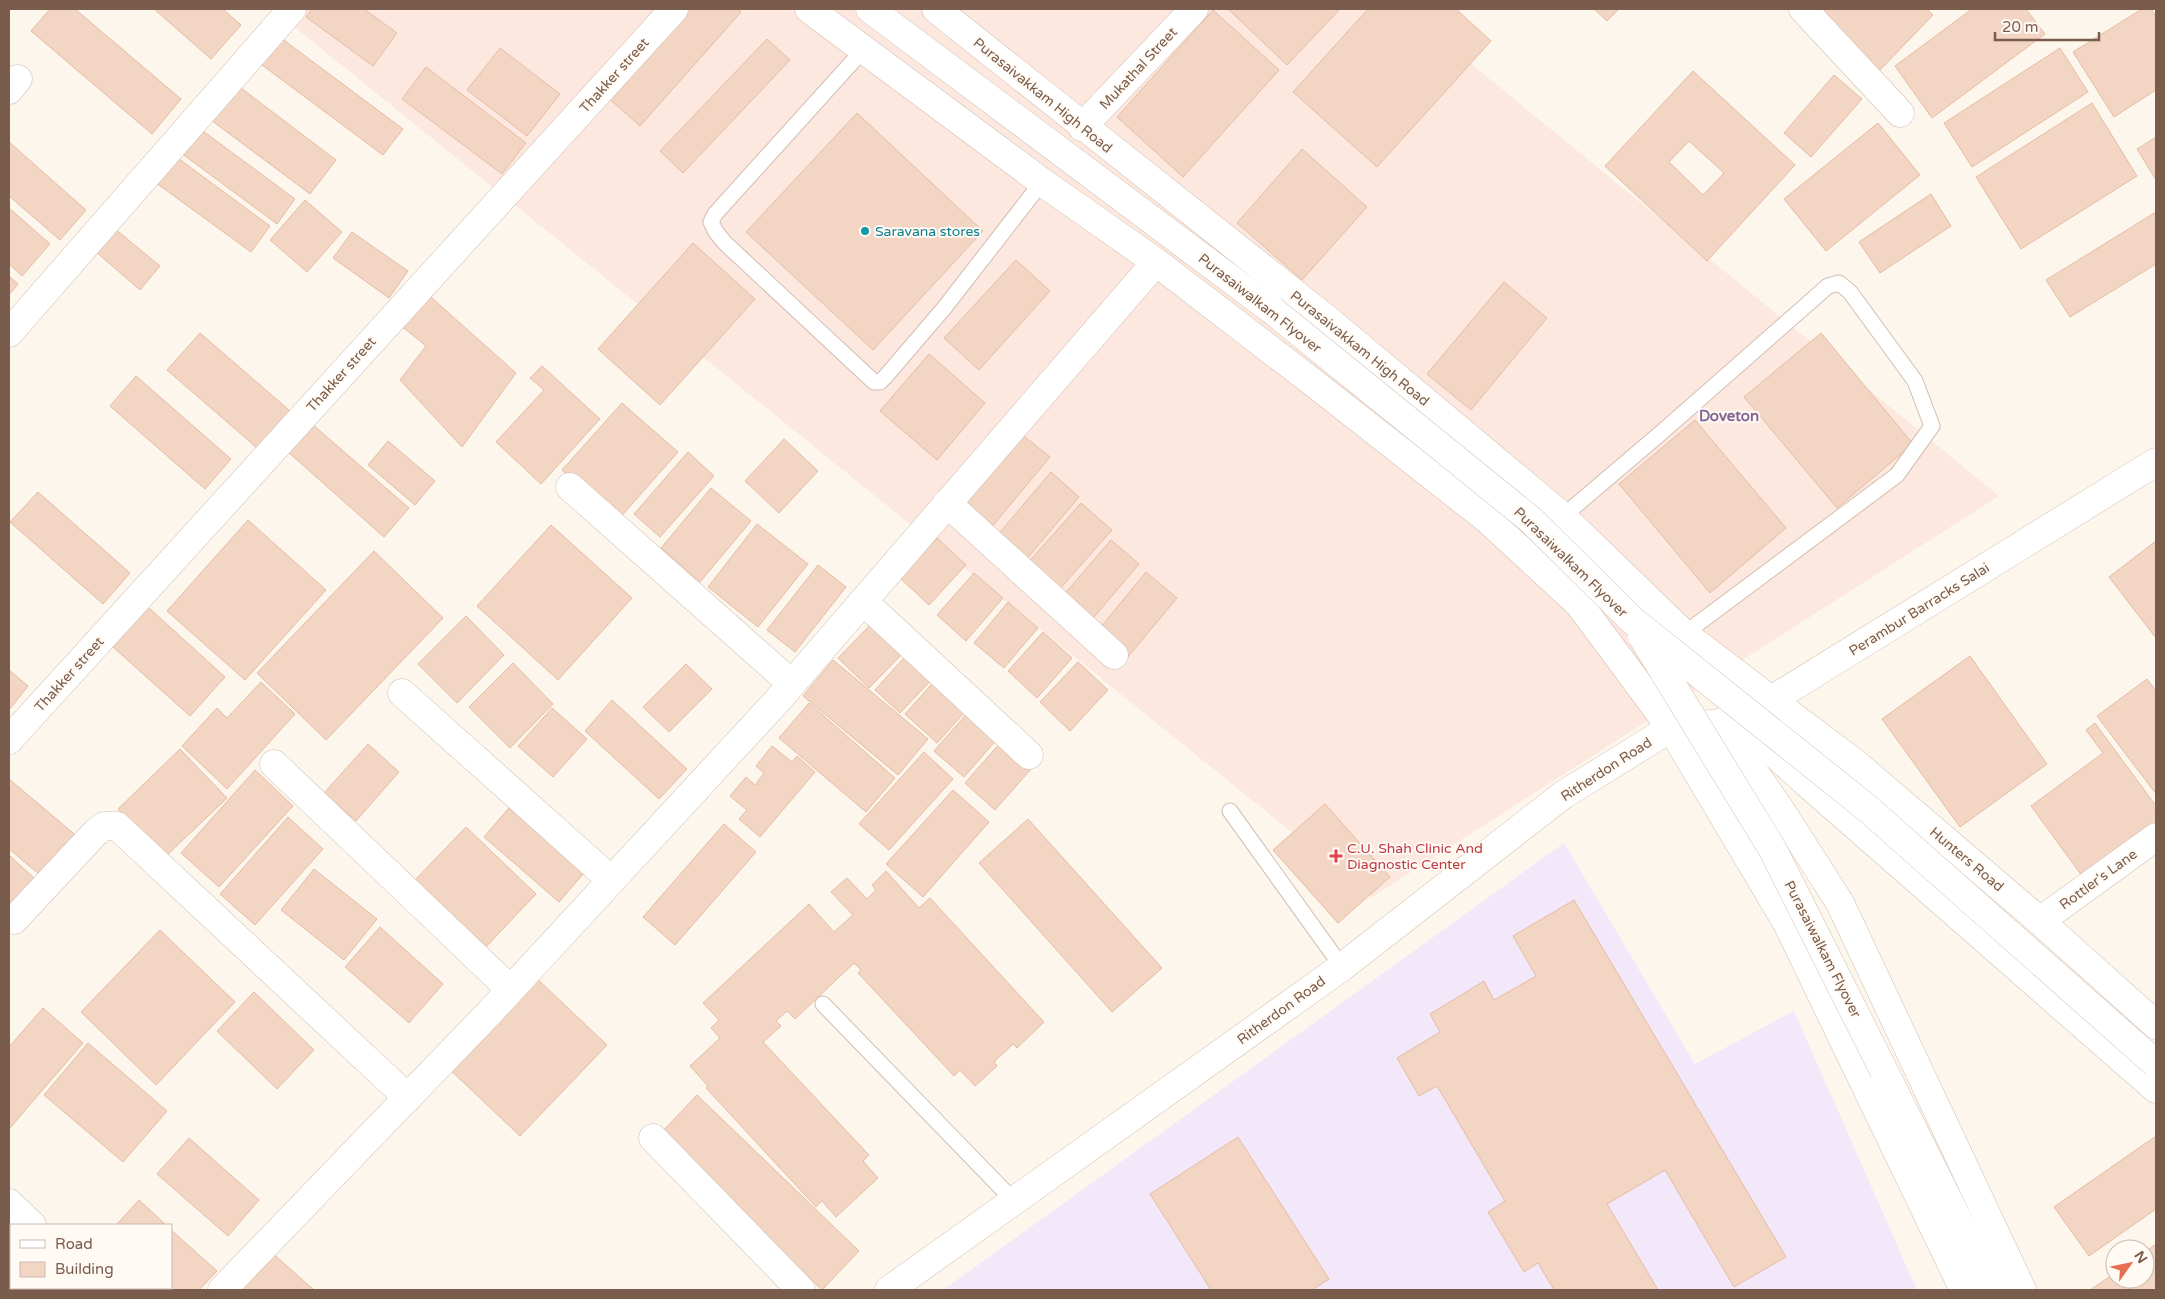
<svg xmlns="http://www.w3.org/2000/svg" width="2165" height="1299" viewBox="0 0 2165 1299" font-family="'Varela Round',sans-serif">
  <style>
    .commercial { fill: #fde8e0 }
    .education { fill: #f3e8fa }
    .building { fill: #f3d5c3; stroke: #e6bba3; fill-rule: evenodd }
    .lines { fill: none; stroke-linecap: round; stroke-linejoin: round }
    .service-casing { stroke: #d1beb0; stroke-width: 17 }
    .minor-casing { stroke: #d1beb0; stroke-width: 29 }
    .tertiary-casing { stroke: #d1beb0; stroke-width: 29 }
    .secondary-casing { stroke: #d6c0b0; stroke-width: 29 }
    .service { stroke: #fff; stroke-width: 15 }
    .minor { stroke: #fff; stroke-width: 28 }
    .tertiary { stroke: #fff; stroke-width: 28 }
    .secondary { stroke: #fff; stroke-width: 28 }
    .secondary-bridge-casing { stroke: #d6c0b0; stroke-width: 29; stroke-linecap: butt }
    .secondary-bridge { stroke: #fff; stroke-width: 28 }
    .culture-dot { fill: #0f9aa8; stroke: #fffaf3; stroke-width: 2 }
    .health-dot { fill: #e0444e; stroke: #fffaf3; stroke-width: 2 }
    .labels { text-anchor: middle; stroke-width: 4; stroke-linejoin: round; paint-order: stroke }
    .street-label { font-size: 14px; fill: #7a5c4d; stroke: #fffaf3 }
    .culture-label { font-size: 14px; fill: #0d838f; stroke: #fffaf3; text-anchor: start }
    .health-label { font-size: 14px; fill: #be3a42; stroke: #fffaf3; text-anchor: start }
    .neighbourhood-label { font-size: 15px; font-weight: bold; fill: #846695; stroke: #fffaf3 }
  </style>
  <rect width="100%" height="100%" fill="#fdf6ec"/>
  <!-- commercial -->
  <path class="commercial" d="M272,9H1404L1999,496L1372,897Z"/>
  <!-- education -->
  <path class="education" d="M1564,843L1695,1064L1794,1011L1917,1290H943Z"/>
  <!-- building -->
  <g class="building">
    <path d="M50,9H75L181,99L152,134L31,31Z"/>
    <path d="M154,9H223L241,25L211,59Z"/>
    <path d="M312,9H364L397,33L373,66L306,17Z"/>
    <path d="M683,9H737L741,12L640,126L605,95Z"/>
    <path d="M1228,9H1340L1287,65Z"/>
    <path d="M1368,9H1456L1491,41L1377,167L1293,92Z"/>
    <path d="M1594,9H1619L1607,21Z"/>
    <path d="M1823,9H1927L1933,15L1878,72L1818,14Z"/>
    <path d="M1972,9H2026L2045,34L1932,118L1895,66Z"/>
    <path d="M2142,9H2151L2156,17V90L2114,117L2073,52Z"/>
    <path d="M1213,10L1279,70L1183,177L1117,117Z"/>
    <path d="M277,35L403,129L383,155L258,62Z"/>
    <path d="M767,39L790,60L683,173L660,151Z"/>
    <path d="M500,48L560,94L527,136L467,90Z"/>
    <path d="M2060,48L2088,92L1972,167L1944,123Z"/>
    <path d="M426,67L526,143L502,174L402,99Z"/>
    <path d="M1693,71L1795,165L1707,261L1605,166ZM1689,141L1724,173L1703,195L1669,162Z"/>
    <path d="M1834,75L1862,99L1811,157L1784,133Z"/>
    <path d="M237,85L336,160L310,194L211,120Z"/>
    <path d="M2092,103L2137,176L2021,249L1976,177Z"/>
    <path d="M857,113L983,231L873,350L746,232Z"/>
    <path d="M1878,123L1920,175L1826,251L1784,199Z"/>
    <path d="M199,128L295,199L277,224L181,153Z"/>
    <path d="M2156,137V180L2137,149Z"/>
    <path d="M9,142L86,210L60,240L9,196Z"/>
    <path d="M1302,149L1367,207L1302,280L1237,223Z"/>
    <path d="M171,153L270,226L251,252L152,180Z"/>
    <path d="M1931,194L1951,226L1880,273L1859,242Z"/>
    <path d="M305,200L342,232L307,272L270,240Z"/>
    <path d="M9,208L50,244L22,276L9,264Z"/>
    <path d="M2156,212V264L2070,317L2046,280Z"/>
    <path d="M114,228L160,266L140,290L95,251Z"/>
    <path d="M352,232L408,271L389,298L333,258Z"/>
    <path d="M693,243L755,299L660,405L598,349Z"/>
    <path d="M1016,260L1050,291L979,370L944,338Z"/>
    <path d="M9,276L18,284L9,295Z"/>
    <path d="M1504,282L1547,318L1471,410L1427,374Z"/>
    <path d="M423,290L516,373L462,447L400,380L426,346L395,321Z"/>
    <path d="M200,333L297,417L264,454L167,370Z"/>
    <path d="M1821,333L1913,444L1837,508L1744,397Z"/>
    <path d="M929,354L985,403L937,460L880,411Z"/>
    <path d="M542,366L600,419L541,484L496,442L544,390L530,378Z"/>
    <path d="M136,376L231,459L205,489L110,406Z"/>
    <path d="M622,403L678,452L618,520L562,470Z"/>
    <path d="M1695,420L1786,528L1710,593L1619,484Z"/>
    <path d="M312,424L409,508L384,537L288,452Z"/>
    <path d="M1019,432L1050,457L990,529L960,504Z"/>
    <path d="M784,439L818,471L779,513L745,481Z"/>
    <path d="M388,441L435,481L415,505L368,465Z"/>
    <path d="M688,452L714,476L660,537L634,514Z"/>
    <path d="M1051,472L1079,497L1025,561L996,537Z"/>
    <path d="M711,488L751,521L700,582L661,548Z"/>
    <path d="M38,492L130,573L103,604L10,522Z"/>
    <path d="M1081,503L1112,530L1058,591L1027,564Z"/>
    <path d="M248,520L326,590L245,680L167,611Z"/>
    <path d="M757,524L808,564L758,627L708,587Z"/>
    <path d="M551,525L632,598L558,680L477,606Z"/>
    <path d="M937,538L966,565L929,605L900,578Z"/>
    <path d="M1111,540L1139,564L1089,623L1061,598Z"/>
    <path d="M2156,541V638L2109,577Z"/>
    <path d="M374,551L443,618L326,740L257,673Z"/>
    <path d="M818,565L846,587L795,652L767,630Z"/>
    <path d="M1146,572L1177,598L1127,658L1096,633Z"/>
    <path d="M974,573L1003,598L966,641L937,615Z"/>
    <path d="M1008,602L1038,628L1004,668L974,643Z"/>
    <path d="M148,607L225,677L190,716L113,647Z"/>
    <path d="M466,616L504,655L457,703L418,664Z"/>
    <path d="M876,619L907,649L869,688L838,658Z"/>
    <path d="M1043,632L1072,658L1037,698L1008,671Z"/>
    <path d="M911,650L937,674L900,713L875,690Z"/>
    <path d="M1970,656L2047,764L1960,827L1882,719Z"/>
    <path d="M833,660L928,739L898,775L803,696Z"/>
    <path d="M1078,662L1108,690L1070,731L1040,702Z"/>
    <path d="M513,663L553,704L510,748L469,707Z"/>
    <path d="M686,664L712,689L669,732L643,707Z"/>
    <path d="M9,670L28,686L9,710Z"/>
    <path d="M939,676L971,705L937,743L905,714Z"/>
    <path d="M2147,679L2156,691V794L2097,716Z"/>
    <path d="M261,682L295,714L227,789L182,746L217,708L227,718Z"/>
    <path d="M612,700L687,769L659,799L585,731Z"/>
    <path d="M809,703L895,778L866,812L779,738Z"/>
    <path d="M552,708L587,739L553,777L518,746Z"/>
    <path d="M969,711L999,737L964,777L934,751Z"/>
    <path d="M2095,723L2156,806V827L2085,880L2031,806L2103,753L2086,730Z"/>
    <path d="M1001,742L1031,769L995,810L965,783Z"/>
    <path d="M368,744L399,772L356,821L324,793Z"/>
    <path d="M772,746L792,762L797,756L815,772L760,837L739,819L747,810L730,796L746,777L755,785L764,773L756,766Z"/>
    <path d="M180,749L227,798L164,858L118,809Z"/>
    <path d="M924,752L953,779L889,850L859,824Z"/>
    <path d="M255,770L293,806L219,887L181,853Z"/>
    <path d="M9,779L79,838L45,879L9,849Z"/>
    <path d="M953,790L989,822L923,897L886,864Z"/>
    <path d="M1325,804L1390,877L1338,923L1273,850Z"/>
    <path d="M509,808L584,873L559,902L484,837Z"/>
    <path d="M288,817L323,849L255,925L220,894Z"/>
    <path d="M1028,819L1162,968L1112,1012L979,863Z"/>
    <path d="M724,824L756,852L675,945L643,917Z"/>
    <path d="M466,827L536,894L484,949L413,882Z"/>
    <path d="M9,855L34,878L9,906Z"/>
    <path d="M314,869L377,919L344,960L281,910Z"/>
    <path d="M886,871L919,908L930,898L1044,1022L1017,1048L1013,1044L994,1062L997,1066L975,1086L960,1070L954,1076L858,973L861,970L854,963L795,1019L787,1011L776,1021L781,1026L763,1042L869,1155L863,1161L878,1178L836,1217L822,1201L816,1207L706,1088L708,1086L690,1066L720,1038L711,1028L719,1020L703,1003L809,904L834,932L853,915L831,892L847,878L867,899L876,890L872,885Z"/>
    <path d="M1574,900L1786,1257L1734,1287L1665,1170L1607,1204L1658,1290H1554L1538,1263L1524,1272L1488,1212L1505,1201L1437,1086L1419,1096L1397,1058L1440,1032L1430,1014L1484,981L1494,1000L1536,976L1513,936Z"/>
    <path d="M380,927L443,984L409,1023L345,967Z"/>
    <path d="M160,930L235,1002L156,1085L81,1012Z"/>
    <path d="M531,973L607,1045L520,1136L445,1065Z"/>
    <path d="M254,992L314,1050L277,1089L217,1031Z"/>
    <path d="M43,1008L83,1043L9,1129V1047Z"/>
    <path d="M88,1043L167,1111L123,1162L44,1095Z"/>
    <path d="M697,1095L859,1251L822,1290L660,1134Z"/>
    <path d="M2156,1136V1209L2089,1256L2054,1207Z"/>
    <path d="M1238,1137L1329,1279L1312,1290H1211L1150,1194Z"/>
    <path d="M189,1138L259,1200L228,1236L157,1174Z"/>
    <path d="M139,1200L166,1225H116Z"/>
    <path d="M171,1230L217,1271L199,1290H139L136,1288H171Z"/>
    <path d="M11,1242V1288H20L17,1290H9V1245Z"/>
    <path d="M2156,1244V1290H2090L2115,1273V1279H2145V1252Z"/>
    <path d="M271,1252L314,1290H238Z"/>
  </g>
  <g class="lines">
    <!-- service casing -->
    <g class="service-casing">
      <g id="service">
        <path d="M864,49L715,214L711,222L716,232L725,243L874,382H880L886,376L945,307L1042,182"/>
        <path d="M1561,515L1568,512L1662,432L1828,286L1839,283L1850,292L1915,381L1932,426L1897,475L1684,634"/>
        <path d="M1230,811L1342,967"/>
        <path d="M823,1004L1014,1201"/>
      </g>
    </g>
    <!-- minor casing -->
    <g class="minor-casing">
      <g id="minor">
        <path d="M1803,9L1900,113"/>
        <path d="M9,90L18,79"/>
        <path d="M1082,127L1194,9"/>
        <path d="M9,333L292,9"/>
        <path d="M570,487L792,684"/>
        <path d="M947,503L1114,655"/>
        <path d="M863,601L1029,755"/>
        <path d="M402,693L610,879"/>
        <path d="M9,740L674,9"/>
        <path d="M274,764L510,989"/>
        <path d="M14,920L96,832L104,826H117L408,1098"/>
        <path d="M2040,921L2156,837"/>
        <path d="M653,1138L801,1290"/>
        <path d="M9,1203L32,1225"/>
        <path d="M97,1288L100,1290"/>
        <path d="M222,1290L490,1012L777,701L1156,262"/>
      </g>
    </g>
    <!-- tertiary casing -->
    <g class="tertiary-casing">
      <g id="tertiary">
        <path d="M809,9L1042,182L1156,262L1315,384L1487,519L1579,604L1671,728L1787,923L1964,1290"/>
        <path d="M936,9L1328,320L1561,515L1684,634L1855,763L2040,921L2156,1025"/>
        <path d="M1735,718L1811,787L2156,1089"/>
        <path d="M1720,723L1780,809L1840,903L2022,1290"/>
      </g>
    </g>
    <!-- secondary casing -->
    <g class="secondary-casing">
      <g id="secondary">
        <path d="M870,9L1272,310"/>
        <path d="M1884,1071L1993,1290"/>
        <path d="M889,1290L1342,967L1563,795L1671,728L1720,723L1773,699L2156,462"/>
      </g>
    </g>
    <!-- service -->
    <use href="#service" class="service"/>
    <!-- minor -->
    <use href="#minor" class="minor"/>
    <!-- tertiary -->
    <use href="#tertiary" class="tertiary"/>
    <!-- secondary -->
    <use href="#secondary" class="secondary"/>
    <!-- secondary-bridge casing -->
    <g class="secondary-bridge-casing">
      <g id="secondary-bridge">
        <path d="M1272,310L1531,520L1632,620L1867,808L2156,1064"/>
        <path d="M1642,636L1773,850L1884,1071"/>
      </g>
    </g>
    <!-- secondary-bridge -->
    <use href="#secondary-bridge" class="secondary-bridge"/>
  </g>
  <!-- markers -->
  <circle class="culture-dot" cx="865" cy="231" r="5"/>
  <path class="health-dot" d="M1333.5 848.5h5v5h5v5h-5v5h-5v-5h-5v-5h5z"/>
  <g class="labels">
    <!-- street labels -->
    <g class="street-label">
      <text transform="translate(1138 68) rotate(-47)" y="5">Mukathal Street</text>
      <text transform="translate(614 75) rotate(-48)" y="5">Thakker street</text>
      <text transform="translate(1043 95) rotate(39)" y="5">Purasaivakkam High Road</text>
      <text transform="translate(1260 303) rotate(38)" y="5">Purasaiwalkam Flyover</text>
      <text transform="translate(1360 348) rotate(39)" y="5">Purasaivakkam High Road</text>
      <text transform="translate(341 374) rotate(-48)" y="5">Thakker street</text>
      <text transform="translate(1571 562) rotate(44)" y="5">Purasaiwalkam Flyover</text>
      <text transform="translate(1919 609) rotate(-32)" y="5">Perambur Barracks Salai</text>
      <text transform="translate(69 674) rotate(-48)" y="5">Thakker street</text>
      <text transform="translate(1606 769) rotate(-33)" y="5">Ritherdon Road</text>
      <text transform="translate(1967 859) rotate(40)" y="5">Hunters Road</text>
      <text transform="translate(2098 879) rotate(-36)" y="5">Rottler's Lane</text>
      <text transform="translate(1823 949) rotate(63)" y="5">Purasaiwalkam Flyover</text>
      <text transform="translate(1281 1010) rotate(-36)" y="5">Ritherdon Road</text>
    </g>
    <!-- culture labels -->
    <g class="culture-label">
      <text x="875" y="236">Saravana stores</text>
    </g>
    <!-- health labels -->
    <g class="health-label">
      <text x="1347" y="853">C.U. Shah Clinic And<tspan x="1347" dy="16">Diagnostic Center</tspan></text>
    </g>
    <!-- neighbourhood labels -->
    <g class="neighbourhood-label">
      <text x="1729" y="421">Doveton</text>
    </g>
  </g>
  <!-- border -->
  <rect width="2165" height="1299" fill="none" stroke="#7a5c4d" stroke-width="20"/>
  <!-- legend -->
  <rect x="10" y="1224" width="162" height="65" fill="#fffaf3" stroke="#cabbb1"/>
  <rect x="20" y="1240" width="25" height="8" fill="#ffffff" stroke="#cabbb1"/>
  <text x="55" y="1249" font-size="15" fill="#7a5c4d">Road</text>
  <rect x="20" y="1262" width="25" height="15" fill="#f3d5c3" stroke="#cabbb1"/>
  <text x="55" y="1274" font-size="15" fill="#7a5c4d">Building</text>
  <!-- north arrow -->
  <g transform="translate(2130 1264) rotate(57)"><circle r="24" fill="#fffaf3" stroke="#cabbb1"/>
  <path d="M0-4L9 19L0 12L-9 19Z" fill="#e76f51"/>
  <text y="-8" font-size="14" font-weight="bold" text-anchor="middle" fill="#7a5c4d">N</text>
  </g>
  <!-- scale -->
  <path d="M1995 32v8h104v-8" fill="none" stroke="#7a5c4d" stroke-width="2.5"/>
  <text x="2002" y="32" font-size="15" fill="#7a5c4d" stroke="#fffaf3" stroke-width="4" paint-order="stroke">20 m</text>
</svg>
